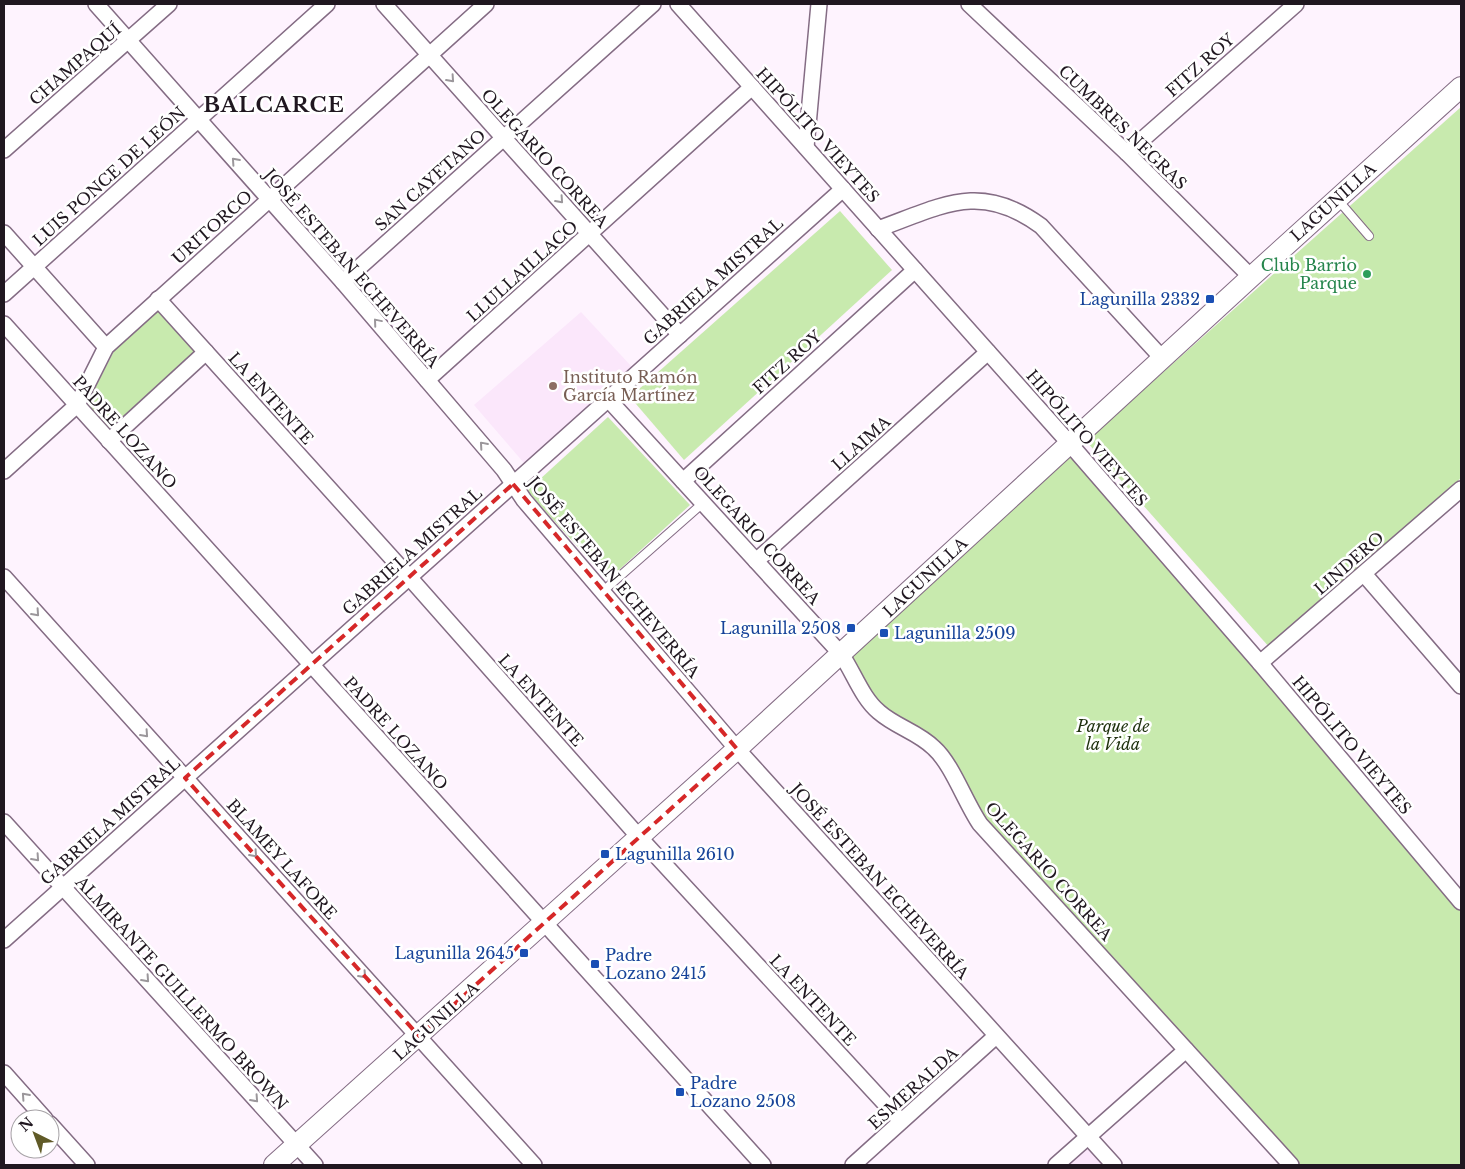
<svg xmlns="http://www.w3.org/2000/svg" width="1465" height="1169" viewBox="0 0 1465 1169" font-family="'Libre Baskerville',serif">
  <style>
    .built { fill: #fbe7fb }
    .green { fill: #c8eaae }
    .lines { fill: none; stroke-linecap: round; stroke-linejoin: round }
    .lane-casing { stroke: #846c84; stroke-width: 10 }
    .street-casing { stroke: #846c84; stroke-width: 18 }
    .secondary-casing { stroke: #846c84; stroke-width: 22 }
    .lane { stroke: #fff; stroke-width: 8 }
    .street { stroke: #fff; stroke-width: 15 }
    .secondary { stroke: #fff; stroke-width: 20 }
    .oneway { stroke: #9b979b }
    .marked { fill: none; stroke: #d62828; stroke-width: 4; stroke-dasharray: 10 6; stroke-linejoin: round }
    .leisure-dot { fill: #2e9e5b; stroke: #fff; stroke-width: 2 }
    .transit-dot { fill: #1a4fb4; stroke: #fff; stroke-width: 2 }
    .education-dot { fill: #8d6e63; stroke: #fff; stroke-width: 2 }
    .labels { text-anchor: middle; stroke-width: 5; stroke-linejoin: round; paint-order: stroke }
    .street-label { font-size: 16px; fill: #201720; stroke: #fff }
    .leisure-label { font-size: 16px; fill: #27864d; stroke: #fff; text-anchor: end }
    .transit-label { font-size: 16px; fill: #164399; stroke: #fff; text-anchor: start }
    .education-label { font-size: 16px; fill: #785e54; stroke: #fff; text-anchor: start }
    .park-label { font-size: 16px; font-style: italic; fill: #1f310e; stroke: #fff }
    .district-label { font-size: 21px; font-weight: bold; letter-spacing: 1px; fill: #201720; stroke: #fff }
  </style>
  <rect width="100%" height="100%" fill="#fef3fe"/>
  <!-- built -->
  <g class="built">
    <path d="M581,312L632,367L524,463L474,405Z"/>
    <path d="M1089,1146L1106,1165H1068Z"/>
  </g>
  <!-- green -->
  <g class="green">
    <path d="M1461,107V478L1270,648L1086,441Z"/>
    <path d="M840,211L892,270L684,460L630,397Z"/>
    <path d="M158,308L198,351L110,432L86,406L116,347Z"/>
    <path d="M608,417L690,505L608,580L527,491Z"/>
    <path d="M1070,444L1461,902V1165H1291L980,824L944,760L895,724L841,654Z"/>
  </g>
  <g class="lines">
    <!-- lane casing -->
    <g class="lane-casing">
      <g id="lane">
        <path d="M1338,200L1369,236"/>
        <path d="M602,592L703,503"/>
      </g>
    </g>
    <!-- street casing -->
    <g class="street-casing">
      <g id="street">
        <path d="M96,4L343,282L504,470L524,500L737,749L1114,1165"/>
        <path d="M384,4L680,335"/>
        <path d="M678,4L1070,444L1260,663L1461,902"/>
        <path d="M969,4L1127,153L1251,277"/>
        <path d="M806,147L819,4"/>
        <path d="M4,150L169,4"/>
        <path d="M1127,153L1296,4"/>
        <path d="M878,229C942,206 980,181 1041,226L1162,358"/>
        <path d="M4,233L106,347"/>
        <path d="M343,282L653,4"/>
        <path d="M4,294L327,4"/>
        <path d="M158,299L409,577L639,837L901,1121"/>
        <path d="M4,324L763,1165"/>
        <path d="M427,380L752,87"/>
        <path d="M608,399L841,654C854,673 862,698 879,712C896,727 918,732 934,748C952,764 965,802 980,824L1291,1165"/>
        <path d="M109,441L206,352"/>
        <path d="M4,471L77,405L106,347L486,4"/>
        <path d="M683,481L915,270"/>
        <path d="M756,561L988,352"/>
        <path d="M1364,574L1461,686"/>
        <path d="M4,577L534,1165"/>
        <path d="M1260,663L1461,489"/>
        <path d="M4,822L315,1165"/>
        <path d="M4,940L843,189"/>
        <path d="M4,1073L45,1119"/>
        <path d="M50,1124L87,1165"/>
        <path d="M853,1165L996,1036"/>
        <path d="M1056,1165L1186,1050"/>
      </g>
    </g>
    <!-- secondary casing -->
    <g class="secondary-casing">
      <path id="secondary" d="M274,1165L737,749L1251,277L1461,87"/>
    </g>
    <!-- lane -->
    <use href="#lane" class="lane"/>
    <!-- street -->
    <use href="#street" class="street"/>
    <!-- secondary -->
    <use href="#secondary" class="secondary"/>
  </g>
  <!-- one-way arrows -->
  <defs><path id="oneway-chevron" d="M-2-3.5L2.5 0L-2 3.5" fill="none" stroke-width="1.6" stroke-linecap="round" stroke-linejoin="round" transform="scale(1.25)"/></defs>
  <g class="oneway">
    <use href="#oneway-chevron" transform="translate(451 79) rotate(48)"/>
    <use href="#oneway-chevron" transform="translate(235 161) rotate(-132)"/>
    <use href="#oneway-chevron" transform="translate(560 200) rotate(48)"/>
    <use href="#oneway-chevron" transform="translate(377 322) rotate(-130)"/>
    <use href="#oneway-chevron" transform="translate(483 445) rotate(-131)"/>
    <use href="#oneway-chevron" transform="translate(36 613) rotate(48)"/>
    <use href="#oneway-chevron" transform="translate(145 734) rotate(48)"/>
    <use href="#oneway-chevron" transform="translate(254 854) rotate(48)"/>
    <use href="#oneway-chevron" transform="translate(36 858) rotate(48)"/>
    <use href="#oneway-chevron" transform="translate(363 975) rotate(48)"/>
    <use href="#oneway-chevron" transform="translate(146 979) rotate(48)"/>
    <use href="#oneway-chevron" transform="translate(25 1096) rotate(-132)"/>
    <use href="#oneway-chevron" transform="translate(255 1099) rotate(48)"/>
  </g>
  <!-- marked area -->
  <path class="marked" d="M513,484L737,749L419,1036L185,778Z"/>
  <!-- markers -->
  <circle class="leisure-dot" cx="1367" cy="274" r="5"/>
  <g class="transit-dot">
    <rect x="1205" y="294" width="10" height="10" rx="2.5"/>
    <rect x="846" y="623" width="10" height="10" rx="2.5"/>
    <rect x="879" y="628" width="10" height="10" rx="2.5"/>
    <rect x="600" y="849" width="10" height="10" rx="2.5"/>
    <rect x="519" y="948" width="10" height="10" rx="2.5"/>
    <rect x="590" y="959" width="10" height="10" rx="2.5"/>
    <rect x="675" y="1087" width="10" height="10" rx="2.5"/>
  </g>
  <circle class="education-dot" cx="553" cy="386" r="5"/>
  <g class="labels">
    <!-- street labels -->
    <g class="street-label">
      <text transform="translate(75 64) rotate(-41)" y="6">CHAMPAQUÍ</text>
      <text transform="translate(1200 65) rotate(-42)" y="6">FITZ ROY</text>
      <text transform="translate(1123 127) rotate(44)" y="6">CUMBRES NEGRAS</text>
      <text transform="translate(818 135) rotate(48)" y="6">HIPÓLITO VIEYTES</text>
      <text transform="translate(545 158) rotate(48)" y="6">OLEGARIO CORREA</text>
      <text transform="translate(109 176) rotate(-42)" y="6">LUIS PONCE DE LEÓN</text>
      <text transform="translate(430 180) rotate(-42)" y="6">SAN CAYETANO</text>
      <text transform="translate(1333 202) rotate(-42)" y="6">LAGUNILLA</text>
      <text transform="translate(212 227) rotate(-42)" y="6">URITORCO</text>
      <text transform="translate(352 268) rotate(49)" y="6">JOSÉ ESTEBAN ECHEVERRÍA</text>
      <text transform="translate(522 271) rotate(-42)" y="6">LLULLAILLACO</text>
      <text transform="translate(713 281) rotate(-42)" y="6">GABRIELA MISTRAL</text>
      <text transform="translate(787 362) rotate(-42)" y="6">FITZ ROY</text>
      <text transform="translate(271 398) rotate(48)" y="6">LA ENTENTE</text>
      <text transform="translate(125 432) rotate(48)" y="6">PADRE LOZANO</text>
      <text transform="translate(1087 438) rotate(49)" y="6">HIPÓLITO VIEYTES</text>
      <text transform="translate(861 443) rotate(-42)" y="6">LLAIMA</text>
      <text transform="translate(757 535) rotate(48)" y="6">OLEGARIO CORREA</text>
      <text transform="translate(412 551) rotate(-42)" y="6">GABRIELA MISTRAL</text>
      <text transform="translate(1349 563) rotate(-41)" y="6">LINDERO</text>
      <text transform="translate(614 577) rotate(50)" y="6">JOSÉ ESTEBAN ECHEVERRÍA</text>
      <text transform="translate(925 577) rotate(-43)" y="6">LAGUNILLA</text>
      <text transform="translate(541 700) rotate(48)" y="6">LA ENTENTE</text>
      <text transform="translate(396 733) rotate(48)" y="6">PADRE LOZANO</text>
      <text transform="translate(1352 745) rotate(50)" y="6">HIPÓLITO VIEYTES</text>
      <text transform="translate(110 821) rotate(-42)" y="6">GABRIELA MISTRAL</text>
      <text transform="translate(282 859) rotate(48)" y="6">BLAMEY LAFORE</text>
      <text transform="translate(1049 871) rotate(48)" y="6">OLEGARIO CORREA</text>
      <text transform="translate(880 881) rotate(48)" y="6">JOSÉ ESTEBAN ECHEVERRÍA</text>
      <text transform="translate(182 993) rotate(48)" y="6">ALMIRANTE GUILLERMO BROWN</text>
      <text transform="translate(813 1000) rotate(47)" y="6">LA ENTENTE</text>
      <text transform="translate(436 1021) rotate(-42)" y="6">LAGUNILLA</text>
      <text transform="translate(913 1088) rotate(-42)" y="6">ESMERALDA</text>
    </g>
    <!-- leisure labels -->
    <g class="leisure-label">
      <text x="1357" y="271">Club Barrio<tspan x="1357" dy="18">Parque</tspan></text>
    </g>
    <!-- transit labels -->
    <g class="transit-label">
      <text x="1200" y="305" text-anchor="end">Lagunilla 2332</text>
      <text x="841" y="634" text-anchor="end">Lagunilla 2508</text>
      <text x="894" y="639">Lagunilla 2509</text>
      <text x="615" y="860">Lagunilla 2610</text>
      <text x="514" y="959" text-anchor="end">Lagunilla 2645</text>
      <text x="605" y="961">Padre<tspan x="605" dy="18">Lozano 2415</tspan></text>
      <text x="690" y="1089">Padre<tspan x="690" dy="18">Lozano 2508</tspan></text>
    </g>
    <!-- education labels -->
    <g class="education-label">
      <text x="563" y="383">Instituto Ramón<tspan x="563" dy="18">García Martínez</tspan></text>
    </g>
    <!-- park labels -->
    <g class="park-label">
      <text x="1113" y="732">Parque de<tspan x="1113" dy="18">la Vida</tspan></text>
    </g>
    <!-- district labels -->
    <g class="district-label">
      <text x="274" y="112">BALCARCE</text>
    </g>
  </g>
  <!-- border -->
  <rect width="1465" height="1169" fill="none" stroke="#201720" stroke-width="10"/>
  <!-- north arrow -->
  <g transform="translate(35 1134) rotate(318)"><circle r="24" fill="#ffffff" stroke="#a6a2a6"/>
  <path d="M0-4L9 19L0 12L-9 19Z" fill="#605a27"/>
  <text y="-8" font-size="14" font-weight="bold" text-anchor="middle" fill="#201720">N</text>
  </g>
</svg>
